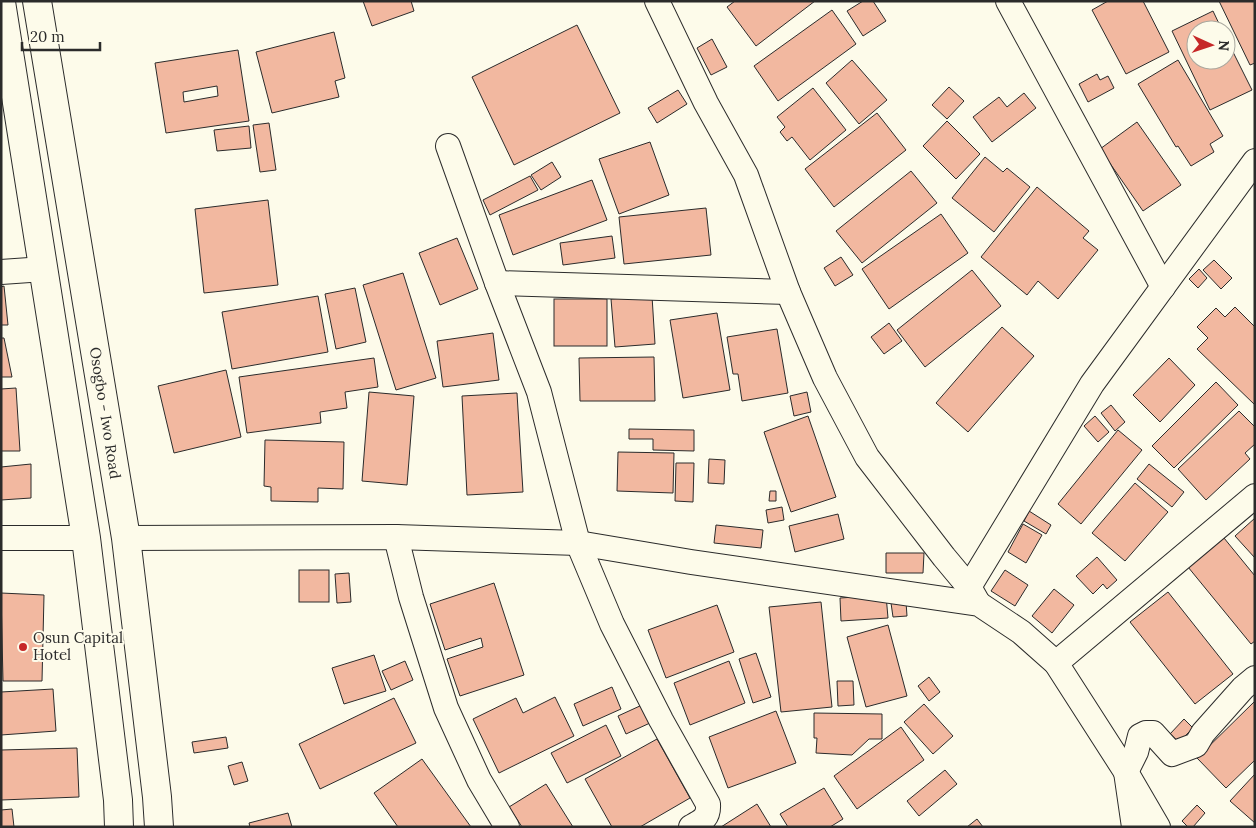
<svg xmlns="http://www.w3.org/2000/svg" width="1256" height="828" viewBox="0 0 1256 828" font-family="Lora,serif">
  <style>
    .building { fill: #f2b8a0; stroke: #2b2b2b; fill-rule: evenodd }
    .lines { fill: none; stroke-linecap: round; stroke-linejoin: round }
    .street-casing { stroke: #2b2b2b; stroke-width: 26 }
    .primary-casing { stroke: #2b2b2b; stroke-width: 30 }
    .street { stroke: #fdfbea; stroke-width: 24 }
    .primary { stroke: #fdfbea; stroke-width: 28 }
    .poi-dot { fill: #c62828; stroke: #fdfbea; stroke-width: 2 }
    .labels { text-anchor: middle; stroke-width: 4; stroke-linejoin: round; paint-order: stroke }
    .street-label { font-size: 15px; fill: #2b2b2b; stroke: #fdfbea }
    .poi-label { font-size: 15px; fill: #2b2b2b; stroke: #fdfbea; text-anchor: start }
  </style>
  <rect width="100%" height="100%" fill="#fdfbea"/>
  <!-- building -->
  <g class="building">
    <path d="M363,1H411L414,11L372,26Z"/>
    <path d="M735,1H815L756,46L727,7Z"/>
    <path d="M863,1H873L886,21L863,36L847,11Z"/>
    <path d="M1108,1H1143L1169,52L1126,74L1092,10Z"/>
    <path d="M1219,1H1255V63L1250,65Z"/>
    <path d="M832,10L856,44L778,101L754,66Z"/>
    <path d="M1213,11L1222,30H1196V60H1226V38L1252,90L1210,110L1172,31Z"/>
    <path d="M577,25L620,113L514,165L472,77Z"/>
    <path d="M334,32L345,78L335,81L339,97L272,113L256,52Z"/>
    <path d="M712,39L727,67L711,75L697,48Z"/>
    <path d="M238,50L249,121L166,133L155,63ZM217,86L218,96L184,102L183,92Z"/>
    <path d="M852,60L887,100L859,124L826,83Z"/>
    <path d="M1178,60L1223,136L1210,144L1214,152L1191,166L1178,146L1176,147L1138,84Z"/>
    <path d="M1097,74L1100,80L1108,76L1114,88L1088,102L1079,84Z"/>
    <path d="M949,87L964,101L947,119L932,105Z"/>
    <path d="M813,88L846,130L810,160L792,137L787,141L780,132L785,127L777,117Z"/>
    <path d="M678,90L687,104L657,123L648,108Z"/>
    <path d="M1024,93L1036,108L992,142L973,117L999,97L1007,107Z"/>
    <path d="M877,113L906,150L834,207L805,169Z"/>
    <path d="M947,121L980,154L956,179L923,146Z"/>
    <path d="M1137,122L1181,185L1143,211L1100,149Z"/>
    <path d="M269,123L276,170L260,172L253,125Z"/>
    <path d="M249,126L251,148L217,151L214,130Z"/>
    <path d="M650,142L669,195L619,214L599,159Z"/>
    <path d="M985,157L1003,172L1007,168L1030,187L994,232L952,198Z"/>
    <path d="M552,162L561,177L541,190L531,175Z"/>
    <path d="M911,171L937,203L862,263L836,231Z"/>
    <path d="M530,176L538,190L490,215L483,200Z"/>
    <path d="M592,180L607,220L513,255L499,215Z"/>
    <path d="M1037,187L1089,231L1083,238L1098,250L1058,299L1038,281L1027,295L981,257Z"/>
    <path d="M268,200L278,285L204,293L195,209Z"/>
    <path d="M706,208L711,255L624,264L619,217Z"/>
    <path d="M941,214L968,253L889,309L862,269Z"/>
    <path d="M612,236L615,258L563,265L560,243Z"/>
    <path d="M457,238L478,289L440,305L419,253Z"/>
    <path d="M841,257L853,275L835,286L824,268Z"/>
    <path d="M1214,260L1232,278L1221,289L1203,270Z"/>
    <path d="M1199,269L1207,278L1198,288L1189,279Z"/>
    <path d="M972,270L1001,306L925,367L897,330Z"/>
    <path d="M403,273L436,378L396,390L363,285Z"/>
    <path d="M4,286L8,325H1V287Z"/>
    <path d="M355,288L366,342L336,349L325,294Z"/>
    <path d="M318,296L328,352L232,369L222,312Z"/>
    <path d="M652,296L655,344L615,347L611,299Z"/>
    <rect x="554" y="299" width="53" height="47"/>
    <path d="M1235,307L1255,327V405L1197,349L1208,338L1197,327L1216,308L1225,317Z"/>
    <path d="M717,313L730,390L683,398L670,320Z"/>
    <path d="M889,323L902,341L884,354L871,337Z"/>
    <path d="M1002,327L1034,356L968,432L936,403Z"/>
    <path d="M777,329L788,393L742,401L738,374H733L727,337Z"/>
    <path d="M493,333L499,380L443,387L437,341Z"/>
    <path d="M1,338H4L12,377H1Z"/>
    <path d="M654,357L655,401H580L579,358Z"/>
    <path d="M374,358L378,387L345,392L347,408L320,412L321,423L247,433L239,377Z"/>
    <path d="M1169,358L1195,385L1160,422L1133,395Z"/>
    <path d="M226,370L241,437L174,453L158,386Z"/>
    <path d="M1216,382L1238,405L1174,468L1152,446Z"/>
    <path d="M16,388L20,451H1V389Z"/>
    <path d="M369,392L414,396L407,485L362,481Z"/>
    <path d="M807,392L811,412L794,416L790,396Z"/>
    <path d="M517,393L523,492L467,495L462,396Z"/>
    <path d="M1111,405L1125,422L1115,431L1101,413Z"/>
    <path d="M1239,411L1255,427V444L1245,453L1250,459L1206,500L1178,469Z"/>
    <path d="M808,416L836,497L791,512L764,432Z"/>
    <path d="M1095,416L1109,432L1098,442L1084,426Z"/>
    <path d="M629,429L694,430V451L653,450V439H629Z"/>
    <path d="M1118,430L1142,450L1081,524L1058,504Z"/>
    <path d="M265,440L344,442L343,489L318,488V502L271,501V487L264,486Z"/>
    <path d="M618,452L674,453L673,493L617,491Z"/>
    <path d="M709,459L725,460L724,484L708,483Z"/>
    <path d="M676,463H694L693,502L675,501Z"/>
    <path d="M31,464V498L1,500V467Z"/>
    <path d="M1149,464L1184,492L1172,507L1137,479Z"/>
    <path d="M1135,483L1168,512L1125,561L1092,533Z"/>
    <path d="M770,491H776V501H769Z"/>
    <path d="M782,507L784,520L768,523L766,510Z"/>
    <path d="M1029,511L1051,525L1046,534L1024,521Z"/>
    <path d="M838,514L844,539L795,552L789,526Z"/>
    <path d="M1255,518V558L1235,536Z"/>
    <path d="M1023,524L1042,535L1026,563L1008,552Z"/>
    <path d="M716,525L763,530L761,548L714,543Z"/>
    <path d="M1224,538L1255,576V641L1251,644L1188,567Z"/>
    <path d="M886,553H924L923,573H886Z"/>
    <path d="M1097,557L1117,580L1107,589L1103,584L1093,594L1076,576Z"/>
    <rect x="299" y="570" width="30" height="32"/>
    <path d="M1005,570L1028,585L1015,606L991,591Z"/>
    <path d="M349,573L351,602L337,603L335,574Z"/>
    <path d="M494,583L524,675L460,696L447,659L483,647L481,638L445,650L430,604Z"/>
    <path d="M1054,589L1074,605L1052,633L1032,616Z"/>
    <path d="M1168,592L1233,674L1195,704L1130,622Z"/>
    <path d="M1,593L44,595L42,681H3Z"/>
    <path d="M886,595L888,618L841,621L840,598Z"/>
    <path d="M821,602L832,707L781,712L769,607Z"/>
    <path d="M906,602L907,616L893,617L891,603Z"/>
    <path d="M717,605L734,652L666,678L648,630Z"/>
    <path d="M888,625L907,696L866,707L847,637Z"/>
    <path d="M756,653L771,697L753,703L739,659Z"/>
    <path d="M374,655L386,691L344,704L332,668Z"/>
    <path d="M405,661L413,680L391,690L382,671Z"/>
    <path d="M729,661L745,703L690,725L674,683Z"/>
    <path d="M929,677L940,692L929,701L918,686Z"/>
    <path d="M837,681H853L854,705L838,706Z"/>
    <path d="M612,687L621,709L583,726L574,704Z"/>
    <path d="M53,689L56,731L1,735V692Z"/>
    <path d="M555,697L574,736L499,773L473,719L516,698L523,713Z"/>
    <path d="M394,698L416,743L320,789L299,744Z"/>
    <path d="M1255,701V760L1226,788L1197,758Z"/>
    <path d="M924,704L953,736L933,754L904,722Z"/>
    <path d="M642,705L650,723L626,734L618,716Z"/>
    <path d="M776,711L796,763L728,788L709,737Z"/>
    <path d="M814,713L882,714V739H869L852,755L816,753L817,738H814Z"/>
    <path d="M1184,719L1193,728L1179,742L1170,734Z"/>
    <path d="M606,725L621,756L567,783L551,753Z"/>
    <path d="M901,727L924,760L857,809L834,776Z"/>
    <path d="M226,737L228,748L194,753L192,742Z"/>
    <path d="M657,739L690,798L640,827H612L585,779Z"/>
    <path d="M77,748L79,797L1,800V750Z"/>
    <path d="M422,759L471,827H398L374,793Z"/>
    <path d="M242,762L248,781L234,785L228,766Z"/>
    <path d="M945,770L957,784L919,816L907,801Z"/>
    <path d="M1255,774V823L1230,801Z"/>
    <path d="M546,784L573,827H522L509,807Z"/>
    <path d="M824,788L843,819L830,827H788L780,814Z"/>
    <path d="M757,804L771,827H721Z"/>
    <path d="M1197,805L1205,813L1193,827H1188L1182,821Z"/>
    <path d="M12,809L14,827H1V810Z"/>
    <path d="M288,813L292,827H250L249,823Z"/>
    <path d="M977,819L983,827H967Z"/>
  </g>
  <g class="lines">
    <!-- street casing -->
    <g class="street-casing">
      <g id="street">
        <path d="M657,1L706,103L746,175L788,292L825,378L867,457L944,557L969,587"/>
        <path d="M1008,1L1163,287"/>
        <path d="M448,146L497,283L539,392L578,543L612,624L661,720L708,804C709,818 702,821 691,827"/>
        <path d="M1,272L44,269"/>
        <path d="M497,283L788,292"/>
        <path d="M396,537L411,597L446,708L479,780L507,827"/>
        <path d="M1,538H86"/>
        <path d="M126,538L396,537L578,543L691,562L979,604L1021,632L1056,663L1126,772L1158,827"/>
        <path d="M977,601L969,587L1092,384L1255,161"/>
        <path d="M1056,663L1255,496"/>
        <path d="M1134,827L1126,772L1136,752L1140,736L1146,733H1153L1172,754L1196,745L1203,733L1243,688L1255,678"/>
      </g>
    </g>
    <!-- primary casing -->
    <g class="primary-casing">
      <g id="primary">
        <path d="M37,1L126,538L157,797L159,827"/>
        <path d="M1,2L86,538L118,800L119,827"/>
      </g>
    </g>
    <!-- street -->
    <use href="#street" class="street"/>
    <!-- primary -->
    <use href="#primary" class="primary"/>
  </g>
  <!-- markers -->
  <circle class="poi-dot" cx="23" cy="647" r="5"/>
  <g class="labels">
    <!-- street labels -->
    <g class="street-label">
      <text transform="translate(105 413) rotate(81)" y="5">Osogbo - Iwo Road</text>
    </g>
    <!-- poi labels -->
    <g class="poi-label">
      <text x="33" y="643">Osun Capital<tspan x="33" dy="17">Hotel</tspan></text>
    </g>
  </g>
  <!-- border -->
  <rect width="1256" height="828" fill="none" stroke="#2b2b2b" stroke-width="5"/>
  <!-- north arrow -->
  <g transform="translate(1211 45) rotate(93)"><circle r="24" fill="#fdfbea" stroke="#a9a89e"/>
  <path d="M0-4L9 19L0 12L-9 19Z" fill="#c62828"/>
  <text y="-8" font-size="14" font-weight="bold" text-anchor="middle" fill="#2b2b2b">N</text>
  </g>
  <!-- scale -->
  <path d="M22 42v8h78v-8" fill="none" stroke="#2b2b2b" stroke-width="2.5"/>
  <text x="30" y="42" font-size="15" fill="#2b2b2b" stroke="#fdfbea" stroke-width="4" paint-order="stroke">20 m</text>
</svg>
